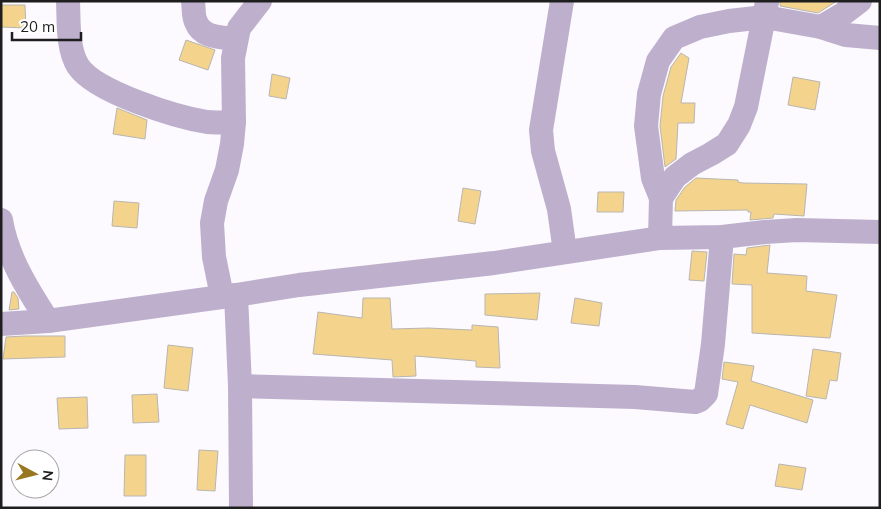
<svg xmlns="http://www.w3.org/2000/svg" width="881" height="509" viewBox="0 0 881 509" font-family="Mulish,sans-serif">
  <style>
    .building { fill: #f4d38c; stroke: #b8b6b2 }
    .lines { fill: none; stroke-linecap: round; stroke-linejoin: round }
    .street { stroke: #beb0cd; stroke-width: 24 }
  </style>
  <rect width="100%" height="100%" fill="#fcfaff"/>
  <!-- building -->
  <g class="building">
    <path d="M780,1H837L818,13L780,6Z"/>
    <path d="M1,5H25L26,28L1,27Z"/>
    <path d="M186,40L215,50L208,70L179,60Z"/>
    <path d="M681,53L689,58L681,103H695L694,123H678L676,159L665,167L660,126L663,96L671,67Z"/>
    <path d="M272,74L290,78L286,99L269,96Z"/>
    <path d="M793,77L820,82L815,110L788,105Z"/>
    <path d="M117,108L147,120L145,139L113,134Z"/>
    <path d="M696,178L738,180V182L743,183L807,184L804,216L774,214L773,218L750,220L751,212H748V210L675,211L676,200L685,187Z"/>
    <path d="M463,188L481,191L475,224L458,221Z"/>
    <path d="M598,192H624L623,212H597Z"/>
    <path d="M114,201L139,203L137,228L112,226Z"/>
    <path d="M770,245L767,273L807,276L806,291L837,295L830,338L752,333V285L732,284L734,254L746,255L747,248Z"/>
    <path d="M692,251L707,252L704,281L689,280Z"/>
    <path d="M12,292H14L18,298L19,309L9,310Z"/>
    <path d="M540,293L537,320L485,315V294Z"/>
    <path d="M363,298H390L392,329L428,328L472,330V325L498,327L500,368L476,367V361L415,356L416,376L393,377L392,360L313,354L318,312L362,318Z"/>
    <path d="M575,298L602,303L599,326L571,323Z"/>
    <path d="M24,336H65V357L3,359L6,337Z"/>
    <path d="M168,345L193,348L188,391L164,388Z"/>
    <path d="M813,349L841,353L837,381L830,380L826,399L806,396Z"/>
    <path d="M724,362L754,366L751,381L813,400L807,423L750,405L743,429L726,424L738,382L722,379Z"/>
    <path d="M157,394L159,422L133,423L132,395Z"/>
    <path d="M87,397L88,428L59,429L57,398Z"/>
    <path d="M199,450L218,451L215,491L197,490Z"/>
    <path d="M125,455H146V496H124Z"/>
    <path d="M779,464L806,468L802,490L775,486Z"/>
  </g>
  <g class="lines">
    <!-- street -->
    <g class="street">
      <path d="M68,1C69,21 67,48 78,66C95,92 176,117 207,122C216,123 225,122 234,122"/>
      <path d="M193,1C194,8 193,16 196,22C202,38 221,37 235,39"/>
      <path d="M562,1L541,130L543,151L559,209L565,252"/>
      <path d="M821,27L843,14L860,1"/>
      <path d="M661,198L653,178L646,126L649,94L658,61L674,38L700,27L729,21L765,17L821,27L846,35L880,38"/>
      <path d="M1,220C7,257 28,290 48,321"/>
      <path d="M660,238L661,198L675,177L692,164L711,154L727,144L739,125L746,107L767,2"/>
      <path d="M222,296L214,257L212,223L216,201L227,170L232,144L234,122L233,58L239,28L260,1"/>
      <path d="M1,324L48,321L236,295"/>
      <path d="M240,386L635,397L695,402L700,400L706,394L713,344L722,237"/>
      <path d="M241,508L240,386L236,295L299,285L494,263L660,238L722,237L765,232L797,230L880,232"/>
    </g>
  </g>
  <!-- border -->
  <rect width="881" height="509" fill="none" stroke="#1f1e1f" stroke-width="5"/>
  <!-- north arrow -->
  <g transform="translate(35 474) rotate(97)"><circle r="24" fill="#ffffff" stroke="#a5a5a5"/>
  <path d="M0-4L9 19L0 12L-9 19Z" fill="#997721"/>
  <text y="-8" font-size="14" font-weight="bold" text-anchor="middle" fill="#1f1e1f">N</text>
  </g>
  <!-- scale -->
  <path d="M12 32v8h69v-8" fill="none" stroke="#1f1e1f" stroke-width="2.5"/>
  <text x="20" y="32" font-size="15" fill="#1f1e1f" stroke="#ffffff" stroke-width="4" paint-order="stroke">20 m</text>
</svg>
